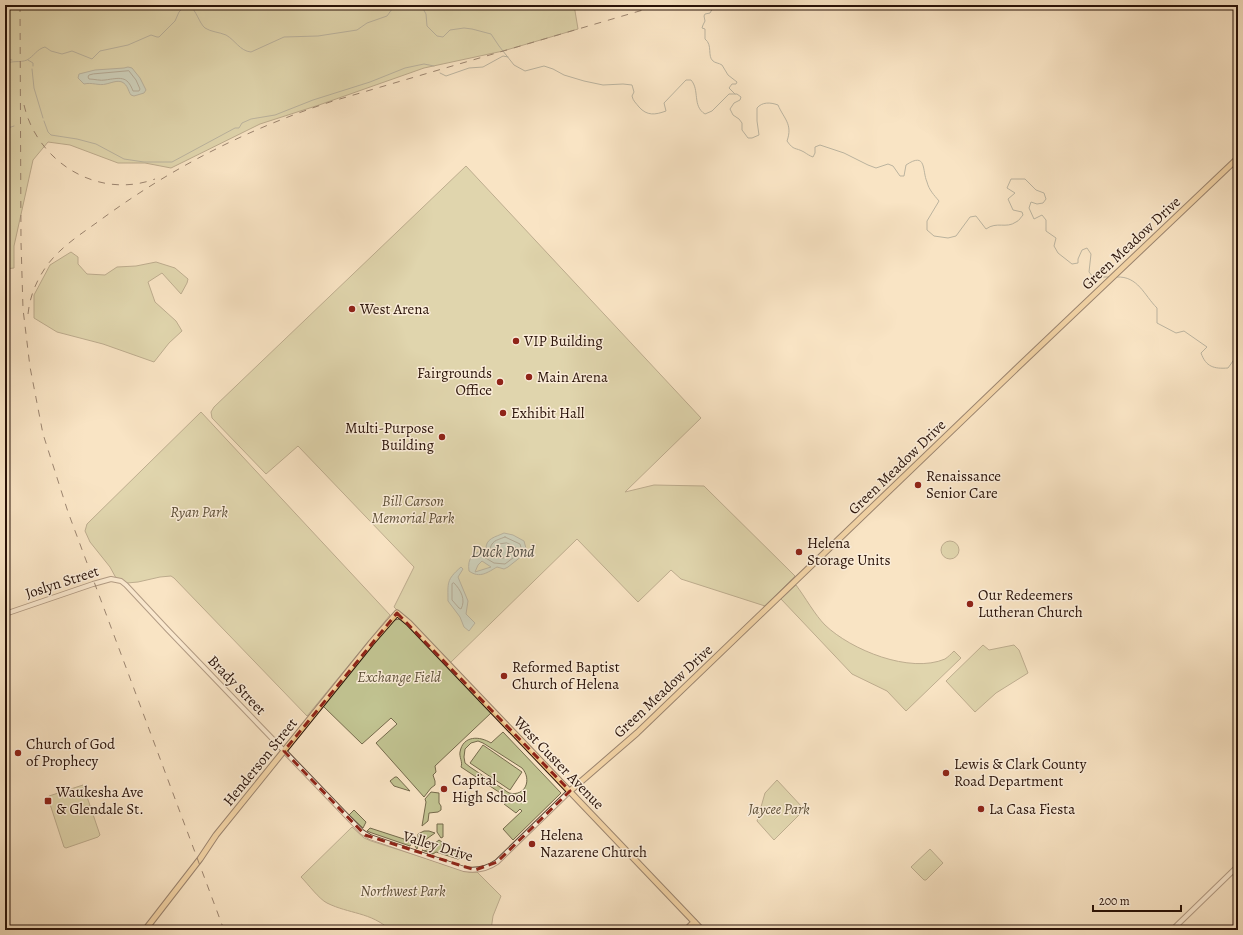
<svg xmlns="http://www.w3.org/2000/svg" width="1243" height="935" viewBox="0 0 1243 935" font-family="Alegreya,serif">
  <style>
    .green { fill: #c1c391; stroke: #756a4c; fill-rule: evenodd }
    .water { fill: #9ebeb6; stroke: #6f7970; fill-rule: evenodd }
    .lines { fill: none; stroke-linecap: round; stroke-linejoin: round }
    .shore { stroke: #64685f; stroke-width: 1 }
    .stream { stroke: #6f7970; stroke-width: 1 }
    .minor-casing { stroke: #5d4637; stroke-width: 6 }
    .major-casing { stroke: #291208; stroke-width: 7 }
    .minor { stroke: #fbedd9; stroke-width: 4 }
    .major { stroke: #ecc282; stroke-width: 5 }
    .rail { stroke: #291208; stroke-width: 1; stroke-dasharray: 7 7; stroke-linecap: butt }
    .marked { fill: none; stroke: #8f2418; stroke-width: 3; stroke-dasharray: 8 5; stroke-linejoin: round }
    .poi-dot { fill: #8f2418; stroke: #fbedd9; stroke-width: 1.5 }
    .labels { text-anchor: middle; stroke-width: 3; stroke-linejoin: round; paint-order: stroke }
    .street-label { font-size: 15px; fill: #291208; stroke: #fbedd9 }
    .poi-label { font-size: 15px; fill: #291208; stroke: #fbedd9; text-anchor: start }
    .park-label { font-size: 15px; font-style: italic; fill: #5e5038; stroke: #fbedd9 }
    .water-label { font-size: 16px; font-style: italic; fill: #524e45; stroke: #fbedd9 }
  </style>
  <rect width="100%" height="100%" fill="#f9e4c4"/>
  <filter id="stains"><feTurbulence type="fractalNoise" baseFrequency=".005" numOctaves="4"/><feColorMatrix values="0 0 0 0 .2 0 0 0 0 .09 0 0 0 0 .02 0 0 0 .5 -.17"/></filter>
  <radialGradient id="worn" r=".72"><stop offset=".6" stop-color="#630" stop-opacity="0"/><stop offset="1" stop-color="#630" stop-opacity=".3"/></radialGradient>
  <!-- green -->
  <g class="green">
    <path d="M5,5H574L578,29L503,51L424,68L319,105L260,124L171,168L145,163H118L70,145L48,142L33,160L14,246V268L5,269Z"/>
    <path d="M466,166L701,418L625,492L654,485L704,486L795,576L765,606L681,579L671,570L638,602L577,539L450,663L394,607L414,567L298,446L266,474L212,418L211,412L214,407Z"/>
    <path d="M71,252L78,257V264L87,274L105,275L117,267L136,266L156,262L175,268L188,279L187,283L181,294L162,273L148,282L155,302L176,321L182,331L169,343L154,362L103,344L57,332L34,318V295L50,265Z"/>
    <path d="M201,412L390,615L307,716L174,578L171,576L160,577L138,582L127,583L116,578L110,567L90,542L85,531L87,524Z"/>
    <circle cx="950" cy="550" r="9"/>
    <path d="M796,585C805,597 815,615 825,625C851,650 910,674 945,659C948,657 951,654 954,651L961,658L906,711L887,691L852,674L781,599Z"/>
    <path d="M400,619L407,624L491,713L435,766L436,772L433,775L435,781V785L431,788L424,797L376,743L397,724L391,718L362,744L323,706L374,642L394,620Z"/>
    <path d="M983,645L989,650L1014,645L1019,650L1028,673L996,693L975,712L946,681Z"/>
    <path d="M503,732L561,793L513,840L503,829L522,811L520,809L516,813L504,804L511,800L461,767C463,762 459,757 460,752C463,735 480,736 491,743ZM478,741L483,743L522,768C532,779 526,797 509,793L470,767L465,763L464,757L465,749L471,743Z"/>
    <path d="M483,745L522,772L510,790L470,763Z"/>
    <path d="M395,777H397L410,791L394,786L390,781Z"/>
    <path d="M777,780L803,808L801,810L802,812L774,840L757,821L765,793Z"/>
    <path d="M83,785L100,835L98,837L66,848L64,847L48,798L49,796Z"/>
    <path d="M431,792L439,793V803L441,806V810L438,812L429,813L428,821L422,826L426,802L425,799Z"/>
    <path d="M354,810L366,822L363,828L349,815Z"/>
    <path d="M437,824H443V837L441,838L437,832Z"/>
    <path d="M352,827L364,838L371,841L469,872H477L501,896L493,916L491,930H390C371,912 349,914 327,903C319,899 308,884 301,877Z"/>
    <path d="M370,828L410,841L411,844L410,846L372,833L367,831Z"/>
    <path d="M424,831H429L435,833L418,845L417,849L415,846L418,839V834Z"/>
    <path d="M439,840L442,842L441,852H461L460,858L458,859L436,852L433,854L422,850L425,851Z"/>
    <path d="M930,849L943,863L926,880H924L911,867Z"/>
  </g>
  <!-- water -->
  <g class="water">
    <path d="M128,67L132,68L140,78L146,90L144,93L134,96L131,95C128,91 128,85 122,82C117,80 111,83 106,84C99,86 92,82 84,84L78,78L79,74L95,70L124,68Z"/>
    <path d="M504,533L513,535L524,541L527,552L508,567L504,569L497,567C488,572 480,579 469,571C467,558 473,552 486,550C485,538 496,537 504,533ZM482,561L491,567L475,572L478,565Z"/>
    <path d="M461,567L463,569L458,577L468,601L466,614L475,623L469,631L464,627L460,617L448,601C448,583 446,580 461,567Z"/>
  </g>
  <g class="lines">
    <!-- shore -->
    <g class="shore">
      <path d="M129,71L136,80L140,89L139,91H133C127,75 120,78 105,80C101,81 94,79 89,79L88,77L89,75L93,74Z"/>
      <path d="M505,537L520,544L522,551L505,564L494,563L484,557V555L489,552C492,540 495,541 505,537Z"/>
      <path d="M507,543L515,547L516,549L504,558L494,557L496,547L500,544Z"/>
      <path d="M454,583C461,590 466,600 461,609L459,608L452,600V584Z"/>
    </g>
    <!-- stream -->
    <g class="stream">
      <path d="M189,5C197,11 199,23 205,28C211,32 219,32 226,35C235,40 240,51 251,52L284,37L318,36L357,30L367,23L387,16L395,5"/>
      <path d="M421,5L426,14L427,26L437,36L443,37L450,30L464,28L472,29L491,34L499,46L514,65L525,71L544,66L553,69L564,75L584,81L603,85L623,84L632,85L634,92L632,96C633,101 636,103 639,107C647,116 655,115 666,111L664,103L686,80H691C700,90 692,106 705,114L712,111L729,94H737L741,97L740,100L734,103L730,109L733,115L739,119L742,123V130L748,138H752L759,135L757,121V108C762,102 770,102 778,105C784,119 793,124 787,141C794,151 795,147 804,152C807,154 810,156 813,157L815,153V147L820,145L844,153L868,165L876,168L888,164L893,166L900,176H904L906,165C927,151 922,171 927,182C929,190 934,195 939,201L927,221V230L934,236L948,238L956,236L970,217L976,216L986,229C997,221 1006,229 1016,222C1019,221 1021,217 1023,215L1022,212L1013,210L1008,199L1015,193L1007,188L1011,179H1025L1036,190L1044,193L1046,199L1043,203L1037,204L1031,202L1029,208L1034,219L1042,215L1046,220V231L1056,238L1054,246L1058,253L1072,264L1078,263V259L1082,250L1087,248L1091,254L1089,272L1093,277H1110"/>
      <path d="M718,5L717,7L714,6L710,13L705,14L704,16L705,21L703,25L702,28L705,29V39C713,45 707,56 713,61C715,63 719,63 722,65L728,75L737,82L736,84H732L729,88L735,94"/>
      <path d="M5,59L12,60"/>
      <path d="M28,60L33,63V66"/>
      <path d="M5,64C12,60 20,63 27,60C34,56 37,49 45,47L51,51L62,54L72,51L92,59L100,51L128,45L151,35L157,37H159L175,21L179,12L186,5"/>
      <path d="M32,69L34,88L43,118"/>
      <path d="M440,73L446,76L469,68L483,67L503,56L508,57"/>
      <path d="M44,121L48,132L51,135L77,139L96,144L124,159L144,162H172L235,128H239L242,123L251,119L275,115L313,100L370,82L405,68L424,64L434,66"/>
      <path d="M5,129L14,126"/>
      <path d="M1117,277C1138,276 1144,295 1157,308V323L1176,333L1184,331L1207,347L1201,353C1206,367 1214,369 1228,368L1238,354"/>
    </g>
    <!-- minor casing -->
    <g class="minor-casing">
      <g id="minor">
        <path d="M5,614L93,584L111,579L121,581L126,585L168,630L362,832L370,837L464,869C476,871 487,869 497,862L570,791"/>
        <path d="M1172,930L1238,866"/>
      </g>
    </g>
    <!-- major casing -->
    <g class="major-casing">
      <g id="major">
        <path d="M570,791L637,733L1019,366L1238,158"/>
        <path d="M145,930L200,859L216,835L371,643L397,613L409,623L702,930"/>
        <path d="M686,930L694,922"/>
      </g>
    </g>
    <!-- minor -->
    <use href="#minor" class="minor"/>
    <!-- major -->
    <use href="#major" class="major"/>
    <!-- rail -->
    <g class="rail">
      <path d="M20,5L21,242L23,309L30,367L43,434L68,512L224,930"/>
      <path d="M24,105C37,162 98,200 155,179"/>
      <path d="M28,314C30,295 37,279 48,264C62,246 81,234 99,221C171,168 247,129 333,101L660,5"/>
    </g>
  </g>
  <!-- marked area -->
  <path d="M0 0H1243V935H0ZM397,613L570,791L497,862L475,870L365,835L284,751Z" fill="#f9e4c4" fill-opacity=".55" fill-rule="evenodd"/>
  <path class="marked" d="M397,613L570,791L497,862L475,870L365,835L284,751Z"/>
  <!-- markers -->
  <g class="poi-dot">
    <circle cx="352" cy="309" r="4"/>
    <circle cx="516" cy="341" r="4"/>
    <circle cx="529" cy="377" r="4"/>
    <circle cx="500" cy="382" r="4"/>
    <circle cx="503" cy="413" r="4"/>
    <circle cx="442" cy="437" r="4"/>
    <circle cx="918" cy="485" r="4"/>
    <circle cx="799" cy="552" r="4"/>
    <circle cx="970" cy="604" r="4"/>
    <circle cx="504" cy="676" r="4"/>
    <circle cx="18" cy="753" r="4"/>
    <circle cx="946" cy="773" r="4"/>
    <circle cx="444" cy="789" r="4"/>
    <rect x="44" y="797" width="8" height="8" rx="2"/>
    <circle cx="981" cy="809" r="4"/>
    <circle cx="532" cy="844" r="4"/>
  </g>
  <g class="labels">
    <!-- street labels -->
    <g class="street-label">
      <text transform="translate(1131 243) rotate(-43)" y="5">Green Meadow Drive</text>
      <text transform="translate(897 467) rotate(-44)" y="5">Green Meadow Drive</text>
      <text transform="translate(62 582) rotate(-18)" y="5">Joslyn Street</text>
      <text transform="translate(237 685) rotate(46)" y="5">Brady Street</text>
      <text transform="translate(663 691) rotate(-43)" y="5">Green Meadow Drive</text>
      <text transform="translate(260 762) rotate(-51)" y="5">Henderson Street</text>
      <text transform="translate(559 763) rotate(46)" y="5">West Custer Avenue</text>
      <text transform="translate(438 846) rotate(17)" y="5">Valley Drive</text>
    </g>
    <!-- poi labels -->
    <g class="poi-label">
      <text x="360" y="314">West Arena</text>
      <text x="524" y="346">VIP Building</text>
      <text x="492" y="378" text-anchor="end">Fairgrounds<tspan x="492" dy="17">Office</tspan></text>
      <text x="537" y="382">Main Arena</text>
      <text x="511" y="418">Exhibit Hall</text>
      <text x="434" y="433" text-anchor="end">Multi-Purpose<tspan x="434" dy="17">Building</tspan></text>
      <text x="926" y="481">Renaissance<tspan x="926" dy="17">Senior Care</tspan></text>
      <text x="807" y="548">Helena<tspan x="807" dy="17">Storage Units</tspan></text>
      <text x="978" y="600">Our Redeemers<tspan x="978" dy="17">Lutheran Church</tspan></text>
      <text x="512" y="672">Reformed Baptist<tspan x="512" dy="17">Church of Helena</tspan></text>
      <text x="26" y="749">Church of God<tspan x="26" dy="17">of Prophecy</tspan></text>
      <text x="954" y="769">Lewis &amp; Clark County<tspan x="954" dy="17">Road Department</tspan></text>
      <text x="452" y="785">Capital<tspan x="452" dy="17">High School</tspan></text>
      <text x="56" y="797">Waukesha Ave<tspan x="56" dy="17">&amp; Glendale St.</tspan></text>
      <text x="989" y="814">La Casa Fiesta</text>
      <text x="540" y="840">Helena<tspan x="540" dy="17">Nazarene Church</tspan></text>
    </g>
    <!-- park labels -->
    <g class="park-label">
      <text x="413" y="506">Bill Carson<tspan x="413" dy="17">Memorial Park</tspan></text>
      <text x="199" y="517">Ryan Park</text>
      <text x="399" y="682">Exchange Field</text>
      <text x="779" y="814">Jaycee Park</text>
      <text x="403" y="896">Northwest Park</text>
    </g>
    <!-- water labels -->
    <g class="water-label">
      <text x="503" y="557">Duck Pond</text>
    </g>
  </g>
  <!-- margin -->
  <rect width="1243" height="935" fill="none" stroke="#f9e4c4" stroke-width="20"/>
  <rect x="6" y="6" width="1231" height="923" fill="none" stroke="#291208" stroke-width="2"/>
  <rect x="10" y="10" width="1223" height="915" fill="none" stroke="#291208"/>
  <!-- scale -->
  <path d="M1093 905v6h88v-6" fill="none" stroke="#291208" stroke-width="2"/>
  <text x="1099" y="905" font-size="12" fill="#291208" stroke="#fbedd9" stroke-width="3" paint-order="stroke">200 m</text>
  <rect width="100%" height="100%" filter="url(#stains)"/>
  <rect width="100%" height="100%" fill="url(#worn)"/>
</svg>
